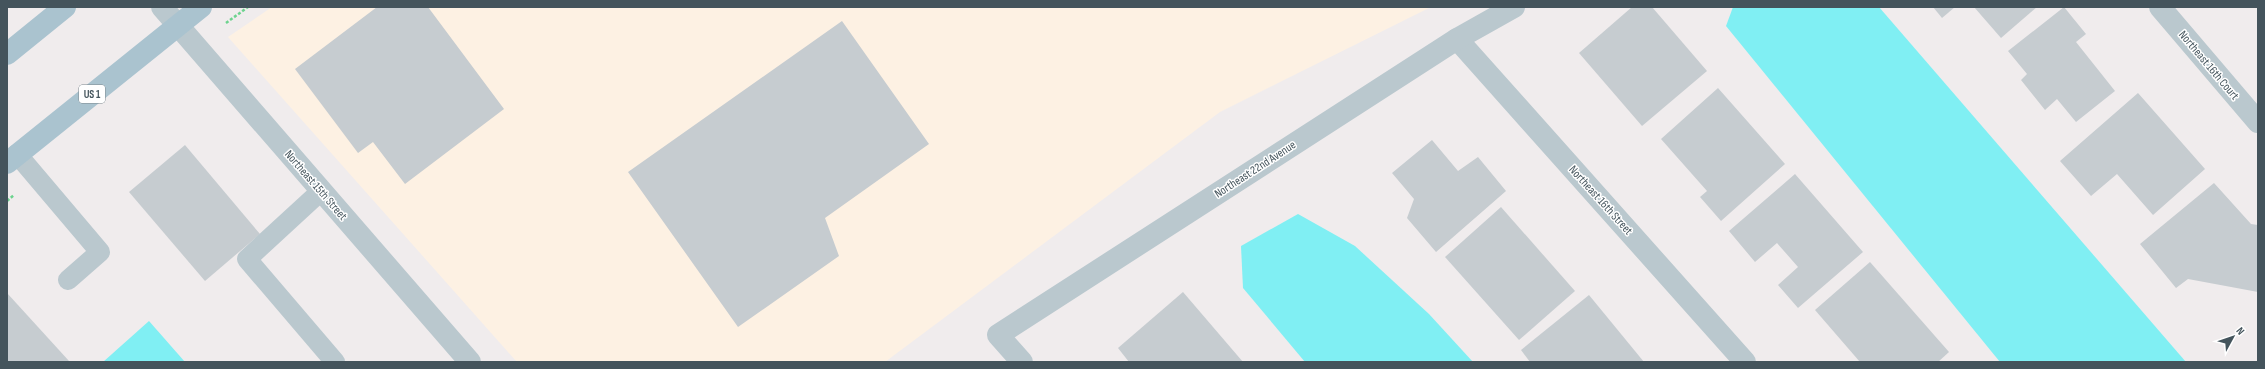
<svg xmlns="http://www.w3.org/2000/svg" width="2265" height="369" viewBox="0 0 2265 369" font-family="'Sofia Sans Condensed',sans-serif">
  <style>
    .commercial { fill: #fdf1e3 }
    .water { fill: #80eff3 }
    .building { fill: #c6ccd0 }
    .lines { fill: none; stroke-linecap: round; stroke-linejoin: round }
    .path { stroke: #6cd38e; stroke-width: 2.5; stroke-dasharray: 3 2; stroke-linecap: butt }
    .lane { stroke: #bac8ce; stroke-width: 20 }
    .street { stroke: #bac8ce; stroke-width: 22 }
    .primary { stroke: #aac3cf; stroke-width: 22 }
    .labels { text-anchor: middle; stroke-width: 3; stroke-linejoin: round; paint-order: stroke }
    .shield { fill: #fff; stroke: #7c878d; stroke-width: 1 }
    .shield-label { font-size: 11px; font-weight: bold; fill: #44545c }
    .street-label { font-size: 12px; fill: #44545c; stroke: #fff }
  </style>
  <rect width="100%" height="100%" fill="#f0eced"/>
  <!-- commercial -->
  <path class="commercial" d="M272,7H1431L1220,112L885,362H517L228,37Z"/>
  <!-- water -->
  <g class="water">
    <path d="M1733,7H1879L2186,362H2000L1726,26Z"/>
    <path d="M1298,214L1355,246L1429,314L1473,362H1305L1243,288L1241,246Z"/>
    <path d="M149,321L185,362H103Z"/>
  </g>
  <!-- building -->
  <g class="building">
    <path d="M377,7H428L504,109L405,184L373,142L358,153L295,69Z"/>
    <path d="M1632,7H1652L1707,71L1642,126L1579,53Z"/>
    <path d="M1933,7H1955L1942,18Z"/>
    <path d="M1974,7H2037L2001,38Z"/>
    <path d="M2064,7L2086,34L2076,42L2115,91L2076,122L2057,99L2045,110L2021,80L2027,74L2008,51Z"/>
    <path d="M842,21L929,144L825,218L839,256L738,327L628,172Z"/>
    <path d="M1718,88L1785,164L1721,221L1700,197L1707,191L1661,139Z"/>
    <path d="M2138,93L2205,169L2153,215L2117,174L2091,196L2060,161Z"/>
    <path d="M1432,140L1458,171L1478,157L1506,191L1436,252L1407,218L1414,199L1392,173Z"/>
    <path d="M185,145L260,234L205,281L129,192Z"/>
    <path d="M1795,174L1863,252L1798,308L1778,285L1798,267L1777,243L1755,262L1729,231Z"/>
    <path d="M2214,183L2251,224L2258,225V292L2188,279L2176,288L2140,244Z"/>
    <path d="M1501,207L1575,291L1519,340L1445,257Z"/>
    <path d="M1870,262L1949,352L1938,362H1860L1815,310Z"/>
    <path d="M1183,292L1243,362H1129L1118,348Z"/>
    <path d="M7,293L69,361L68,362H7Z"/>
    <path d="M1589,295L1644,362H1530L1521,350Z"/>
  </g>
  <g class="lines">
    <!-- path -->
    <g class="path">
      <path d="M226,23L248,7"/>
      <path d="M7,201L14,195"/>
    </g>
    <!-- lane -->
    <g class="lane">
      <path d="M17,154L100,252L68,280"/>
      <path d="M321,191L247,259L335,362"/>
    </g>
    <!-- street -->
    <g class="street">
      <path d="M162,7L470,362"/>
      <path d="M2160,7L2258,122"/>
      <path d="M1457,39L1745,362"/>
      <path d="M1022,362L998,335L1457,39L1514,7"/>
    </g>
    <!-- primary -->
    <g class="primary">
      <path d="M7,54L65,7"/>
      <path d="M7,163L201,7"/>
    </g>
  </g>
  <g class="labels">
    <!-- shield labels -->
    <rect class="shield" x="79" y="85" width="26" height="18" rx="3"/>
    <g class="shield-label">
      <text x="92" y="98">US 1</text>
    </g>
    <!-- street labels -->
    <g class="street-label">
      <text transform="translate(2209 65) rotate(50)" y="4">Northeast 16th Court</text>
      <text transform="translate(1255 169) rotate(-33)" y="4">Northeast 22nd Avenue</text>
      <text transform="translate(316 185) rotate(49)" y="4">Northeast 15th Street</text>
      <text transform="translate(1601 200) rotate(48)" y="4">Northeast 16th Street</text>
    </g>
  </g>
  <!-- border -->
  <rect width="2265" height="369" fill="none" stroke="#44545c" stroke-width="16"/>
  <!-- north arrow -->
  <g transform="translate(2233 337) rotate(50)" stroke="#ffffff" stroke-width="3" paint-order="stroke">
  <path d="M0-3L7 15L0 10L-7 15Z" fill="#44545c"/>
  <text y="-6" font-size="11" font-weight="bold" text-anchor="middle" fill="#44545c">N</text>
  </g>
</svg>
